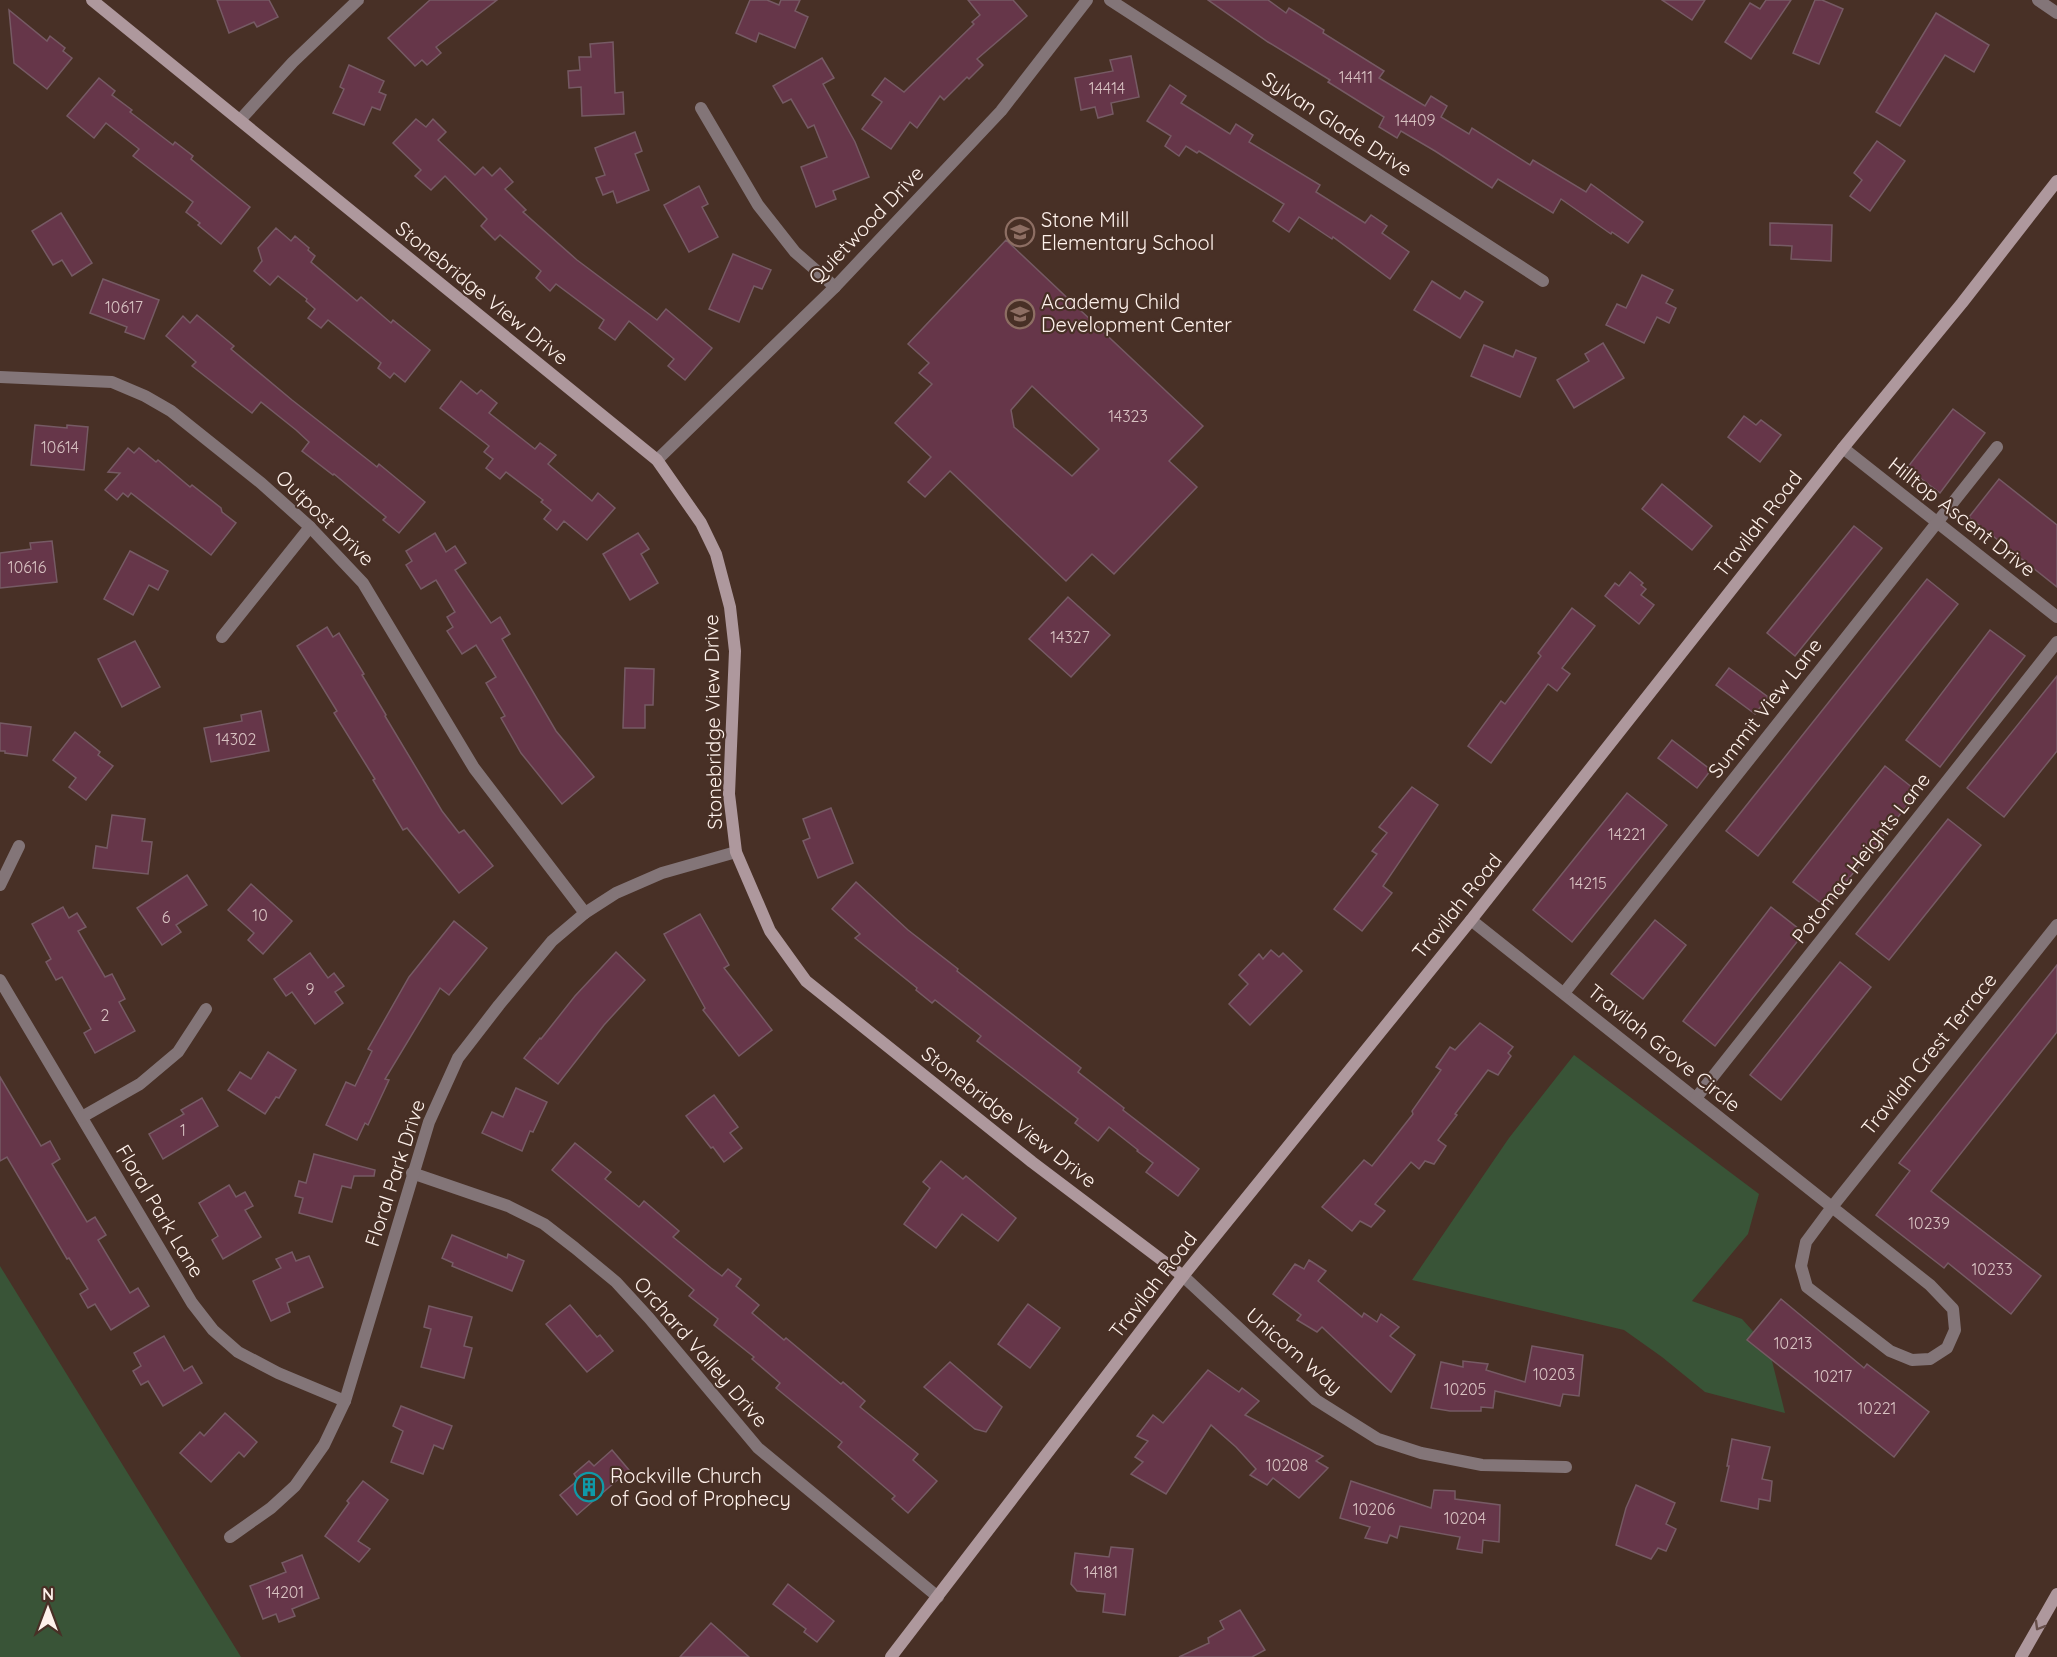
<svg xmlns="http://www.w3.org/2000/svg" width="2057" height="1657" viewBox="0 0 2057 1657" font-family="Quicksand,sans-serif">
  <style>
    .green { fill: #395437 }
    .building { fill: #663649; stroke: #765a64; stroke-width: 1.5; fill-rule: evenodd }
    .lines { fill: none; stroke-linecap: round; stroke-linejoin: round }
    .street { stroke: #837578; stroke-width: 12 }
    .secondary { stroke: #ae989d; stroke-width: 12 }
    .oneway { stroke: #674f4a }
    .labels { text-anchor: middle; stroke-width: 4.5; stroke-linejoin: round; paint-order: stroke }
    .number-label { font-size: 16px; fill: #d8c2c2 }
    .street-label { font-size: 20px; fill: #fef1eb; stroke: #483026 }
    .poi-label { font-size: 20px; fill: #fef1eb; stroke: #483026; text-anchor: start }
  </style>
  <rect width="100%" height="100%" fill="#483026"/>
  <!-- green -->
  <g class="green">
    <path d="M1574,1055L1759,1194L1748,1234L1692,1301L1742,1319L1769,1349L1785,1413L1705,1392L1662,1357L1624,1330L1412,1280L1509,1138Z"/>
    <path d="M0,1266L241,1657H0Z"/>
  </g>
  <!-- building -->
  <g class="building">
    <path d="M217,0H269L278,17L257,27L254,22L229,33Z"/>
    <path d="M430,0H497L436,47L441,53L427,65L422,60L415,66L388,38Z"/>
    <path d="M750,0H767L779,5L781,0H800L795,11L808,17L795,48L759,33L756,42L736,33Z"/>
    <path d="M968,0H1013L1027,16L977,59L983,65L969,79L967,77L944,100L940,96L917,128L910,122L891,149L862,129L882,102L872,95L885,78L904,92L974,24L972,22L980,15Z"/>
    <path d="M1208,0H1268L1286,13L1289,8L1324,30L1323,33L1384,71L1379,78L1425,106L1431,96L1447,106L1441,117L1469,134L1472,128L1530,165L1533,160L1586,192L1591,184L1643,222L1628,243L1612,232L1611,234L1561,199L1553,213L1498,179L1492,188L1435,151L1401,131L1397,138L1379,127L1384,117L1328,82L1330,80L1268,42Z"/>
    <path d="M1662,0H1705L1692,20Z"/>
    <path d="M1766,0H1791L1751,59L1725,42L1750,3L1760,9Z"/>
    <path d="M1815,0H1822L1843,9L1819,64L1793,53Z"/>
    <path d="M9,10L47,41L50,36L65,48L63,51L72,58L47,89L14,63Z"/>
    <path d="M1936,13L1989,45L1974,72L1945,55L1900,126L1876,112Z"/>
    <path d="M613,42L615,93L623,92L624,114L582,116L581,87L569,88L568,71L580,70L579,57H591L590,44Z"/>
    <path d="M1131,56L1139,97L1111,103L1113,114L1098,118L1095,107L1081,110L1075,78L1113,71L1110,60Z"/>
    <path d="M822,58L834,78L823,84L855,142L869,177L833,191L836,199L816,207L801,167L827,157L814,125L808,128L791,99L783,103L773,86Z"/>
    <path d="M349,65L384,81L379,92L386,95L380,110L372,107L364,125L333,113L344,89L340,87Z"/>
    <path d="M99,78L115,91L112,95L132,110L130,112L173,145L175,142L193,156L191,159L250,207L221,244L198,225L200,223L186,212L193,202L133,156L139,149L106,123L94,138L67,116Z"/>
    <path d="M1170,85L1186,96L1181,103L1230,134L1236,124L1253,135L1249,142L1320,185L1316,192L1365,223L1371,215L1387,226L1382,233L1409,252L1390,279L1333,237L1332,239L1299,217L1289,232L1273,221L1284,204L1199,151L1197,153L1186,146L1179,156L1165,146L1171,136L1147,121Z"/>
    <path d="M416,119L426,127L433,119L446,132L438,140L475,175L483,167L492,176L500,168L513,182L505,189L526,210L523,212L577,260L657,320L666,309L712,348L685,380L668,366L674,359L629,321L615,340L599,328L604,320L556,284L550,291L536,278L541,271L500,235L495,240L481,226L487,219L445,176L431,190L415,176L421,170L393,143Z"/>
    <path d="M635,132L642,151L635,154L649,190L617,203L613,191L603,195L596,178L605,175L595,148Z"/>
    <path d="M1877,141L1905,161L1870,211L1850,196L1862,180L1854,173Z"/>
    <path d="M699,186L708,204L702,207L718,237L689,252L664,205Z"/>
    <path d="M61,213L92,263L72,276L62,260L53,265L32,231Z"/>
    <path d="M1770,223L1832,225L1831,261L1791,259L1792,246L1770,245Z"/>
    <path d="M276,228L291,241L295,236L309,248L308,250L315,256L311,262L357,301L361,297L391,323L393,320L430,350L405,382L394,373L390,378L378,368L381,363L328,320L321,328L308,318L315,309L306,301L307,299L278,276L270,285L254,271L262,261L258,248Z"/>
    <path d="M1006,240L1203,426L1169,461L1197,487L1114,574L1092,554L1066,581L950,471L925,497L908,482L931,457L895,423L932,384L919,373L929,363L908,344ZM1032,386L1099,449L1072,476L1014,427L1011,410Z"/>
    <path d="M733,254L771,270L762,289L754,286L739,322L709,309Z"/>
    <path d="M1642,275L1673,290L1666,303L1676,308L1669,323L1657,317L1644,343L1606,325L1617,304L1626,308Z"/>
    <path d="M103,279L159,300L144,339L125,332L127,327L90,313Z"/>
    <path d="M1432,281L1460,299L1465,291L1483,302L1460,338L1414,310Z"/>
    <path d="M197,315L234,346L231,349L292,400L377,467L379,464L425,502L399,533L383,520L386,517L334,474L333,475L302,451L309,442L296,430L261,402L252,413L192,366L196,362L166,336L183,316L190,323Z"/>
    <path d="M1603,343L1624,378L1574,408L1557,380L1589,361L1585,354Z"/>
    <path d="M1484,345L1513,357L1516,350L1536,358L1520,397L1471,376Z"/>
    <path d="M461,381L477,394L481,390L497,403L489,413L535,449L540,443L556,455L548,464L592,501L598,493L615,508L587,540L564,521L557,530L544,519L551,510L541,502L543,500L506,472L500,479L486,468L493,459L484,452L489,446L440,408Z"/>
    <path d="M1953,409L1985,433L1940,493L1907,468Z"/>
    <path d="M1744,416L1756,425L1761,420L1781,435L1760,462L1728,437Z"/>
    <path d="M35,425L67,428V425L88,427L84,470L31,465Z"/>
    <path d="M128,448L134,453L139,448L156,462L158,460L190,487L192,485L221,508L222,512L236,523L211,555L131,493L128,497L123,493L117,500L105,490L120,473L108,472Z"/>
    <path d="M1999,479L2057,525V587L1969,517Z"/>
    <path d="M1662,484L1712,526L1692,550L1642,509Z"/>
    <path d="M1854,526L1882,548L1795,656L1767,633Z"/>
    <path d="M435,533L446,552L455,546L466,563L455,570L491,623L500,617L510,634L502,639L556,731L594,777L562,804L521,753L501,718L505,716L486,683L496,677L476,645L462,654L447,631L453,627L447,617L455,612L436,580L421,589L406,565L412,561L406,551Z"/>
    <path d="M638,533L649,549L641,554L658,583L630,600L603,554Z"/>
    <path d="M52,541L57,582L0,588V553L31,549L30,543Z"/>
    <path d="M130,551L168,571L158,590L149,585L133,615L104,599Z"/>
    <path d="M1630,572L1643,583L1641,585L1646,589L1641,595L1654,605L1639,624L1605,596L1615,583L1619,586Z"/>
    <path d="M1927,579L1958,604L1758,856L1726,831Z"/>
    <path d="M1068,597L1110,635L1071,677L1029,639Z"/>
    <path d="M1572,608L1595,626L1562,668L1570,674L1557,691L1548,684L1491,763L1468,746L1501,701L1505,704L1541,656L1538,653Z"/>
    <path d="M327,627L333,637L339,633L364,674L362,675L386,715L385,716L442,811L459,833L464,830L493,866L459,893L407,828L403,830L373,780L375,779L334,713L337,711L297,646Z"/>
    <path d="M1990,630L2025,656L1940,767L1906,740Z"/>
    <path d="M135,641L160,687L122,707L98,659Z"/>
    <path d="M625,668L654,669L653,705H645V728H623Z"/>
    <path d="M1729,668L1768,697L1755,714L1716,685Z"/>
    <path d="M2057,676V751L2004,817L1967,788Z"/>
    <path d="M261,711L269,751L211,762L204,728L242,721L241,715Z"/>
    <path d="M0,723L31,727L27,756L5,753V751H0Z"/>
    <path d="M75,732L100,752L98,755L113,766L86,800L69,787L76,778L53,760Z"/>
    <path d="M1672,740L1711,770L1697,788L1658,758Z"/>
    <path d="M1885,766L1918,792L1826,907L1793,882Z"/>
    <path d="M1412,787L1438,805L1383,886L1392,893L1362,931L1334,909L1377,854L1372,851L1387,833L1379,827Z"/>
    <path d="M1627,793L1667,825L1572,942L1533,910Z"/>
    <path d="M831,808L853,863L818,878L803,841L810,838L803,819Z"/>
    <path d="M112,815L145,819L142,841L152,842L148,874L93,868L96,846L107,848Z"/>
    <path d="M1948,819L1981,845L1889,960L1856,934Z"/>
    <path d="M187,875L207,905L176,925L181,932L162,945L137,908Z"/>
    <path d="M856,882L908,930L958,969L957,971L1081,1068L1078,1072L1124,1108L1123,1110L1199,1169L1178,1196L1146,1172L1153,1163L1137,1151L1138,1150L1109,1127L1098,1141L1075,1123L1078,1119L977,1041L981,1036L935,1000L932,1003L916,990L917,988L855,938L860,934L832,909Z"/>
    <path d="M251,884L292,921L263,954L248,940L254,933L228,910Z"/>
    <path d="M63,907L69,918L77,913L86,927L78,931L105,977L112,974L125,999L119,1002L135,1031L95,1053L84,1033L91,1029L62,977L56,980L46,962L51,959L32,924Z"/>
    <path d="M1771,907L1804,933L1715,1046L1683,1021Z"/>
    <path d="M700,914L729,965L724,968L772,1030L739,1056L703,1010L705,1008L664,934Z"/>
    <path d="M1655,920L1686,945L1643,999L1611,974Z"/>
    <path d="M454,921L487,948L449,995L440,988L385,1079L389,1080L368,1125L365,1123L357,1140L326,1125L346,1082L355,1086L372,1051L368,1049L409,977Z"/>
    <path d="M1271,950L1279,957L1283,953L1302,971L1250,1025L1229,1004L1248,984L1239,975L1259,954L1263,959Z"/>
    <path d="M616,952L645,980L604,1025L558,1084L524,1058L540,1038L541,1039L575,996Z"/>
    <path d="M310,953L328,978L334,973L344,986L335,992L343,1003L315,1024L292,992L286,996L274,979Z"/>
    <path d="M1840,962L1871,987L1781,1100L1750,1075Z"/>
    <path d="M2057,965V1032L1931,1191L2041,1276L2011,1314L1948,1263L1944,1268L1876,1215L1910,1171L1899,1163Z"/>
    <path d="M1480,1023L1513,1047L1508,1053L1511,1056L1498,1075L1488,1070L1455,1114L1457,1115L1438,1140L1446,1146L1434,1164L1425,1161L1419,1169L1411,1162L1375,1204L1385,1211L1371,1227L1360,1221L1352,1231L1322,1207L1364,1160L1372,1166L1413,1114L1412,1111L1441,1070L1436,1067L1450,1047L1455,1050Z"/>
    <path d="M268,1052L296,1070L279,1098L276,1097L265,1114L228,1090L240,1072L251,1079Z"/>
    <path d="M0,1077L41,1146L50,1141L60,1159L52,1164L87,1222L95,1217L106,1235L98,1240L130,1293L138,1288L149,1306L111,1330L95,1304L88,1308L80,1294L88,1289L69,1258L67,1259L7,1157L0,1161Z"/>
    <path d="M516,1088L547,1102L533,1132L530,1131L522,1151L482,1133L492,1112L503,1117Z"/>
    <path d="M714,1095L738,1127L730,1133L742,1148L724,1162L713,1147L711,1148L686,1116Z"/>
    <path d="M202,1098L218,1126L163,1159L149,1134L184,1114L181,1110Z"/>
    <path d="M575,1143L611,1172L605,1179L639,1207L644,1201L679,1231L673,1237L711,1268L722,1276L728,1269L741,1279L736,1286L759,1305L752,1313L784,1340L786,1338L841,1384L843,1382L865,1401L860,1407L918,1454L913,1460L937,1481L908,1513L892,1499L895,1496L838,1447L842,1442L776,1388L780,1383L752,1359L754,1357L714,1325L718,1319L689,1296L694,1290L552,1170Z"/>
    <path d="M314,1154L375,1170L374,1176H354L351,1188L342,1186L332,1222L299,1213L303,1198L295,1196L299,1181L306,1183Z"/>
    <path d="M941,1161L963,1179L966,1176L1016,1218L998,1241L962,1214L936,1248L904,1224L930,1188L923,1182Z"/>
    <path d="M229,1185L236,1197L245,1192L253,1206L245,1210L261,1237L223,1259L212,1240L218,1236L199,1203Z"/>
    <path d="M452,1235L507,1258L508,1254L524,1261L512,1291L452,1266L453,1263L442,1258Z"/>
    <path d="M292,1252L296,1261L309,1256L323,1287L287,1303L290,1312L271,1321L253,1281L281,1268L276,1259Z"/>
    <path d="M1309,1260L1326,1271L1318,1281L1362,1317L1364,1313L1377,1322L1381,1314L1399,1327L1390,1336L1415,1355L1391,1392L1322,1327L1317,1332L1297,1320L1301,1315L1273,1294L1295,1264L1304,1269Z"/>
    <path d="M1781,1299L1864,1368L1867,1364L1929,1412L1894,1457L1747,1340Z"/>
    <path d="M1028,1304L1060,1328L1030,1368L998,1344Z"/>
    <path d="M570,1305L597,1337L600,1335L613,1351L587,1372L546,1324Z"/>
    <path d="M429,1306L472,1317L464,1346L472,1348L464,1378L421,1367L431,1329L424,1327Z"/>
    <path d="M164,1336L184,1371L192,1366L202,1383L163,1406L148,1381L141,1385L133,1371L141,1366L134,1353Z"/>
    <path d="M1532,1346L1583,1355L1579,1396L1563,1394L1560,1406L1495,1391L1493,1408L1481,1407V1411H1450L1431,1408L1441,1362L1463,1367V1361L1488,1364L1486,1370L1525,1382Z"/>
    <path d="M950,1362L1002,1407L986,1432L975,1429L924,1387Z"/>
    <path d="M1208,1370L1239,1392L1242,1388L1259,1401L1245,1415L1323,1456L1316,1461L1328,1468L1299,1498L1273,1478L1267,1485L1250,1475L1256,1469L1236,1447L1211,1425L1166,1494L1131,1474L1143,1462L1135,1457L1148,1441L1137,1436L1153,1415L1163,1423Z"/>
    <path d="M401,1406L452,1426L443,1449L434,1445L423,1474L391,1462L403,1431L393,1426Z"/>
    <path d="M225,1413L257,1442L244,1457L239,1452L211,1482L180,1453L200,1432L204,1436Z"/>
    <path d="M1732,1439L1770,1447L1762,1479L1772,1481L1770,1501L1759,1499L1758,1509L1721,1501L1729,1466H1727Z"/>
    <path d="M612,1450L629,1470L577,1515L560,1495L578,1480L574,1474L589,1461L594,1466Z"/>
    <path d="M363,1481L388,1500L358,1541L370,1549L359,1562L325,1536L349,1503L347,1501Z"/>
    <path d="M1351,1481L1431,1508L1434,1490L1455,1491V1499L1500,1505L1499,1542L1483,1540L1482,1553L1457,1549L1460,1537L1400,1526L1397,1538L1390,1535L1387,1543L1365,1538L1370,1527L1340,1518Z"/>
    <path d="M1636,1485L1675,1503L1666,1524L1676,1529L1666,1551L1658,1548L1651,1559L1616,1545L1626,1508Z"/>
    <path d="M1111,1547L1133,1549L1125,1615L1103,1612L1105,1594L1077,1591L1071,1584L1075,1553L1109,1557Z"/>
    <path d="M302,1555L319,1598L292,1609L295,1616L279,1622L276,1614L263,1619L250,1586L286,1572L282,1563Z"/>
    <path d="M788,1584L834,1621L817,1642L804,1632L806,1629L773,1604Z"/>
    <path d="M1240,1610L1265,1650L1252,1657H1179L1209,1643L1208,1638L1224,1629L1220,1621Z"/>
    <path d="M711,1623L749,1657H680Z"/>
  </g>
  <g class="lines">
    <!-- street -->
    <g class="street">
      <path d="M1110,0L1543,281"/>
      <path d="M2038,0L2057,13"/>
      <path d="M701,108L758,205L795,252L835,287"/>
      <path d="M240,120L293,62L358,0"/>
      <path d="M0,377L112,382L145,396L171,411L261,483L310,527L363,583L474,768L585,913"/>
      <path d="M1843,448L2057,617"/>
      <path d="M657,460L835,287L1001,111L1087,0"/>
      <path d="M222,637L310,527"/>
      <path d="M0,885L19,846"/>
      <path d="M1471,920L1930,1285L1953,1309L1955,1330L1947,1348L1930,1359L1912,1360L1890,1351L1807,1287L1801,1266L1806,1242L1832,1207L2057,925"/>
      <path d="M0,980L192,1303L213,1330L238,1352L278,1373L345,1401"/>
      <path d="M1564,993L1997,447"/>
      <path d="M1696,1098L2057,642"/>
      <path d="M82,1117L140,1084L178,1052L206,1009"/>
      <path d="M412,1173L508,1206L544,1224L575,1248L616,1282L649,1318L758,1448L938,1597"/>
      <path d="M1183,1276L1316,1400L1378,1439L1421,1453L1482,1465L1566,1467"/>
      <path d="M230,1537L271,1508L295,1486L324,1445L345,1401L429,1122L458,1058L499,1005L552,941L585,913L616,893L662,873L736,852"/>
    </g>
    <!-- secondary -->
    <g class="secondary">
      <path d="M92,0L657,460L701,523L716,554L730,607L735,651L729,794L736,852L770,931L806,981L1032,1162L1183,1276"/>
      <path d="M891,1657L1183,1276L1471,920L1843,448L1962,303L2057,181"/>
      <path d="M2021,1657L2057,1594"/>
    </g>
  </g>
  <!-- one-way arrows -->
  <defs><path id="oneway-chevron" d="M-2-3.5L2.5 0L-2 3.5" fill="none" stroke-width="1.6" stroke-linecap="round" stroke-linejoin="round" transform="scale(1.5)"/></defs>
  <use class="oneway" href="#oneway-chevron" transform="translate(2039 1626) rotate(120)"/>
  <!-- icons -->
  <defs>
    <g id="school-ring" transform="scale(1.5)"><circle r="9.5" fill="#483026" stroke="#8d6e63" stroke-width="1.5"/><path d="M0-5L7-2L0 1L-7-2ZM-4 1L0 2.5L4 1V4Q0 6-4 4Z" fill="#8d6e63"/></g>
    <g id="building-ring" transform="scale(1.5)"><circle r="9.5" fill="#483026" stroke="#0f9aa8" stroke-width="1.5"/><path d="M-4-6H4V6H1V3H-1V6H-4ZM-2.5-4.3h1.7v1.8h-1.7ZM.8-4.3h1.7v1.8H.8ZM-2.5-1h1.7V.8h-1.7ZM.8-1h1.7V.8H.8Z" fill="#0f9aa8"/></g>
  </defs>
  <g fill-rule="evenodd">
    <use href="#school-ring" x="1020" y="232"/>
    <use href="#school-ring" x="1020" y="314"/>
    <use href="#building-ring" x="589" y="1487"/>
  </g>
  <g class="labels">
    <!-- number labels -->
    <g class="number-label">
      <text x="1356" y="83">14411</text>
      <text x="1107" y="94">14414</text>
      <text x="1415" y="126">14409</text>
      <text x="124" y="313">10617</text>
      <text x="1128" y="422">14323</text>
      <text x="60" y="453">10614</text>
      <text x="27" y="573">10616</text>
      <text x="1070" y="643">14327</text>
      <text x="236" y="745">14302</text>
      <text x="1627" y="840">14221</text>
      <text x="1588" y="889">14215</text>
      <text x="260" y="921">10</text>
      <text x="166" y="923">6</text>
      <text x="310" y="995">9</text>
      <text x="105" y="1021">2</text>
      <text x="183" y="1136">1</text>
      <text x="1929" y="1229">10239</text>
      <text x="1992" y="1275">10233</text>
      <text x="1793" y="1349">10213</text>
      <text x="1554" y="1380">10203</text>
      <text x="1833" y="1382">10217</text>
      <text x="1465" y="1395">10205</text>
      <text x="1877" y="1414">10221</text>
      <text x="1287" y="1471">10208</text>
      <text x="1374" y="1515">10206</text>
      <text x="1465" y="1524">10204</text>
      <text x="1101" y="1578">14181</text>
      <text x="285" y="1598">14201</text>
    </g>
    <!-- street labels -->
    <g class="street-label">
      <text transform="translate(1337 124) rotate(33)" y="7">Sylvan Glade Drive</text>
      <text transform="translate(866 225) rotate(-46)" y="7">Quietwood Drive</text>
      <text transform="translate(482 293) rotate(39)" y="7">Stonebridge View Drive</text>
      <text transform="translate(1962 517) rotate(38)" y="7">Hilltop Ascent Drive</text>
      <text transform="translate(325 518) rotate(44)" y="7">Outpost Drive</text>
      <text transform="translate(1758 524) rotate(-52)" y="7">Travilah Road</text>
      <text transform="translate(1765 708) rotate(-52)" y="7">Summit View Lane</text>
      <text transform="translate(713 722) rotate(-91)" y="7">Stonebridge View Drive</text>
      <text transform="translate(1861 858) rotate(-52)" y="7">Potomac Heights Lane</text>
      <text transform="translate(1457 906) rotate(-51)" y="7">Travilah Road</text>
      <text transform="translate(1664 1048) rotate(39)" y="7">Travilah Grove Circle</text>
      <text transform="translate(1929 1054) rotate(-51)" y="7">Travilah Crest Terrace</text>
      <text transform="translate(1009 1117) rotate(38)" y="7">Stonebridge View Drive</text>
      <text transform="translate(395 1173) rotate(-72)" y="7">Floral Park Drive</text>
      <text transform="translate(160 1211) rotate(59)" y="7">Floral Park Lane</text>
      <text transform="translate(1153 1285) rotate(-52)" y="7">Travilah Road</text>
      <text transform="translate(1294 1351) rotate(41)" y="7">Unicorn Way</text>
      <text transform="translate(701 1352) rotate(49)" y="7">Orchard Valley Drive</text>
    </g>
    <!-- poi labels -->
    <g class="poi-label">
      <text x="1041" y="227">Stone Mill<tspan x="1041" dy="23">Elementary School</tspan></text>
      <text x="1041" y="309">Academy Child<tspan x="1041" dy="23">Development Center</tspan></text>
      <text x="610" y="1483">Rockville Church<tspan x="610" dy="23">of God of Prophecy</tspan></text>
    </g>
  </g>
  <!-- north arrow -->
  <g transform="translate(48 1609)" stroke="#483026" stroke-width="4.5" paint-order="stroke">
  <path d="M0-4.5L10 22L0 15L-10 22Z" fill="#fef1eb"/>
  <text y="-9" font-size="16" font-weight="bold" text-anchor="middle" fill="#fef1eb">N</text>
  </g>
</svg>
